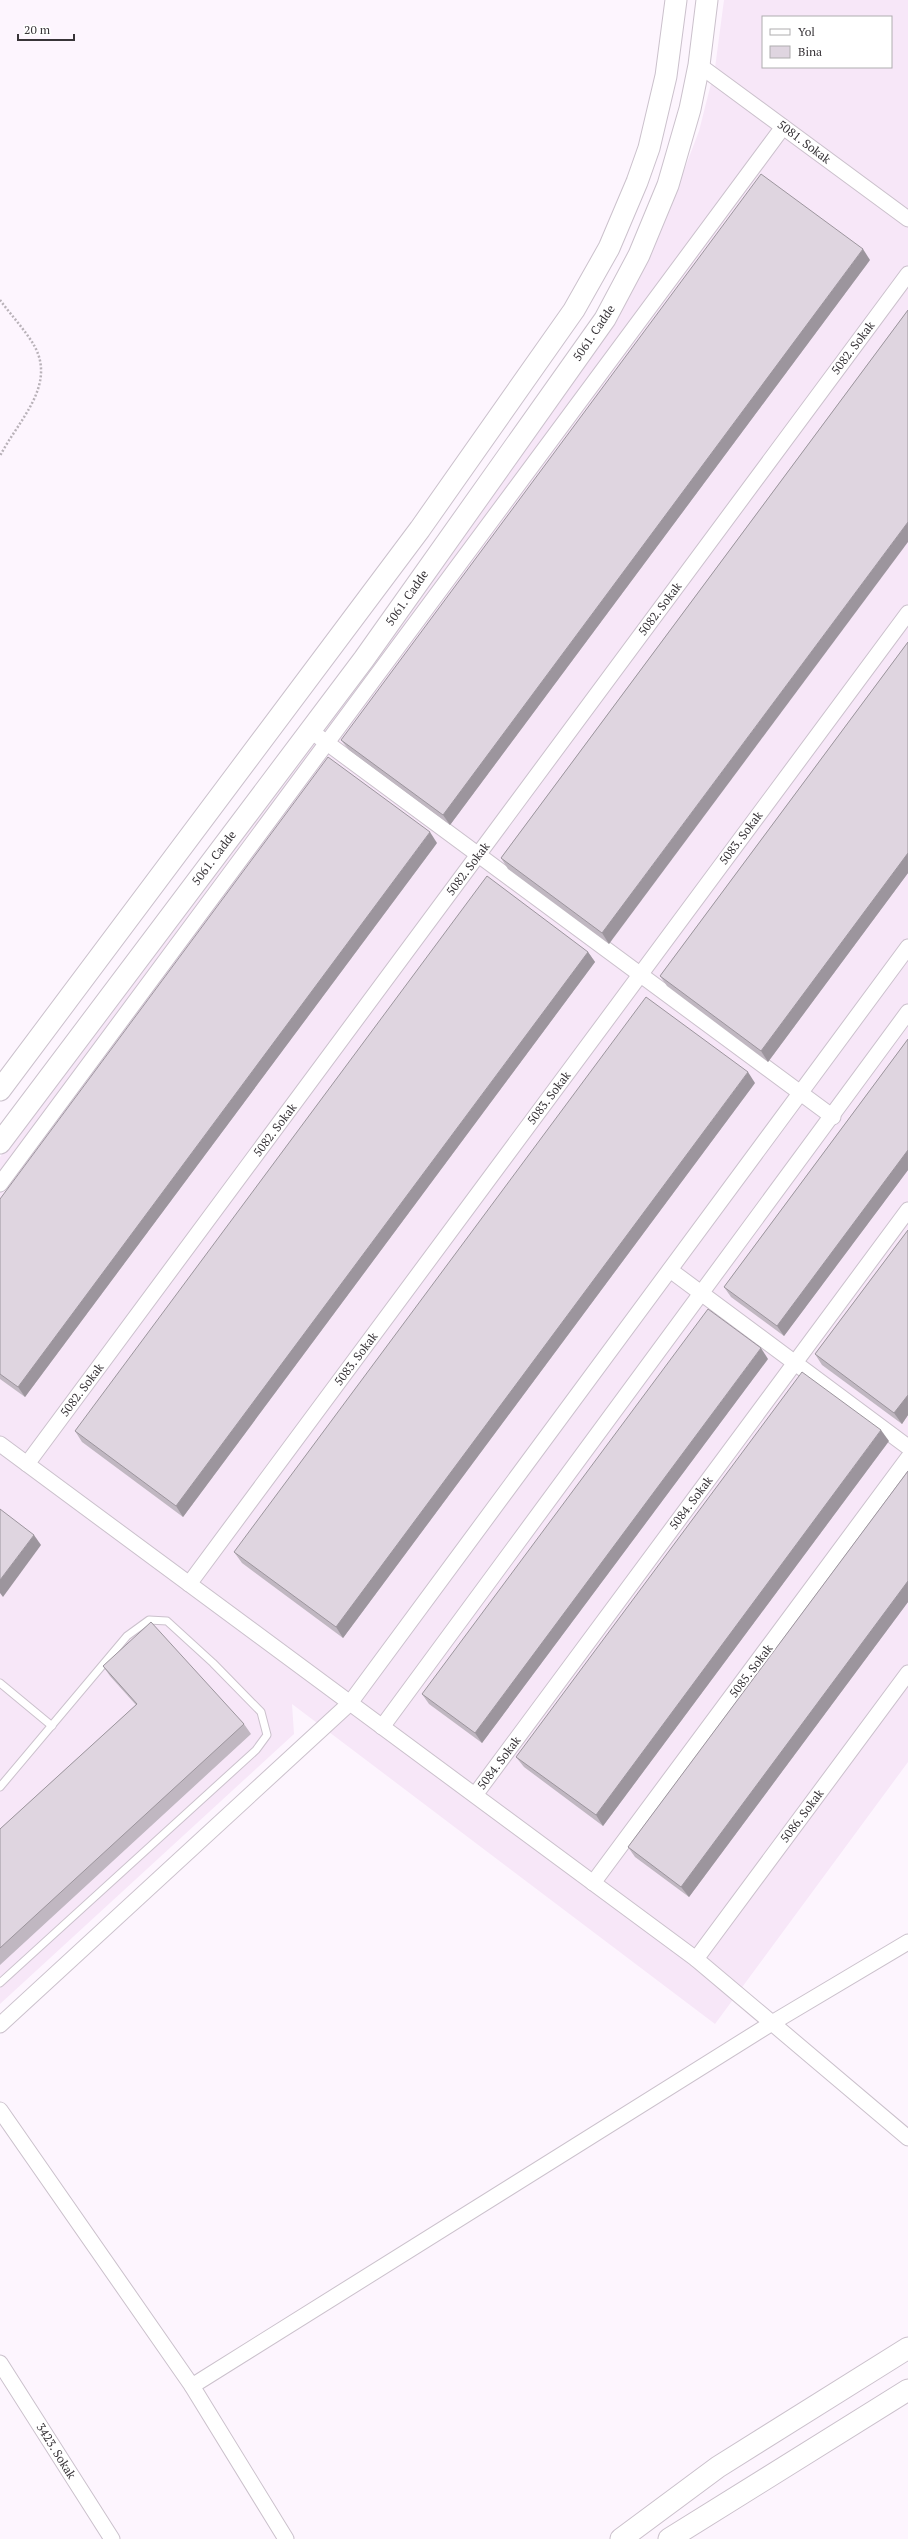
<svg xmlns="http://www.w3.org/2000/svg" width="908" height="2539" viewBox="0 0 908 2539" font-family="'PT Serif',serif">
  <style>
    .built { fill: #f7e7f8; fill-rule: evenodd }
    .lines { fill: none; stroke-linecap: round; stroke-linejoin: round }
    .lane-casing { stroke: #cbc1cc; stroke-width: 9 }
    .street-casing { stroke: #cbc1cc; stroke-width: 17 }
    .secondary-casing { stroke: #cbc1cc; stroke-width: 23 }
    .path { stroke: #b9b2b9; stroke-width: 2.5; stroke-dasharray: 2 2; stroke-linecap: butt }
    .lane { stroke: #fff; stroke-width: 7 }
    .street { stroke: #fff; stroke-width: 15 }
    .secondary { stroke: #fff; stroke-width: 21 }
    .wall { fill: #c0b7c1 }
    .shaded-wall { fill: #9c959d }
    .building { fill: #dfd5e0; stroke: #9c959d }
    .labels { text-anchor: middle; stroke-width: 4; stroke-linejoin: round; paint-order: stroke }
    .street-label { font-size: 12px; fill: #383438; stroke: #fff }
  </style>
  <rect width="100%" height="100%" fill="#fdf5fe"/>
  <!-- built -->
  <path class="built" d="M724,0H908V1762L715,2024L292,1704L294,1734L0,2004V1157L618,319L667,215L699,131L715,68ZM763,17H891V67H763Z"/>
  <g class="lines">
    <!-- lane casing -->
    <g class="lane-casing">
      <g id="lane">
        <path d="M0,1683L52,1726"/>
        <path d="M0,1787L127,1636L149,1620L167,1621L213,1663L261,1712L267,1735L256,1750L0,1983"/>
      </g>
    </g>
    <!-- street casing -->
    <g class="street-casing">
      <g id="street">
        <path d="M699,65L908,219"/>
        <path d="M319,737L833,1117"/>
        <path d="M0,1184L783,127"/>
        <path d="M670,1270L908,1447"/>
        <path d="M0,1444L696,1959L772,2023L908,1942"/>
        <path d="M27,1464L908,274"/>
        <path d="M189,1584L908,613"/>
        <path d="M382,1727L908,1012"/>
        <path d="M475,1795L908,1210"/>
        <path d="M593,1883L908,1458"/>
        <path d="M696,1959L908,1673"/>
        <path d="M0,2025L350,1703L908,947"/>
        <path d="M0,2110L192,2386L286,2539"/>
        <path d="M0,2363L112,2539"/>
        <path d="M192,2386L772,2023L908,2138"/>
      </g>
    </g>
    <!-- secondary casing -->
    <g class="secondary-casing">
      <g id="secondary">
        <path d="M0,1090L420,529L574,310L609,248L637,182L649,148L666,76L676,0"/>
        <path d="M0,1143L364,659L605,319L639,255L668,185L690,109L699,65L707,0"/>
        <path d="M621,2539L718,2467L908,2348"/>
        <path d="M669,2539L908,2390"/>
      </g>
    </g>
    <!-- path -->
    <path class="path" d="M0,300C11,315 26,331 35,347C56,387 17,422 0,456"/>
    <!-- lane -->
    <use href="#lane" class="lane"/>
    <!-- street -->
    <use href="#street" class="street"/>
    <!-- secondary -->
    <use href="#secondary" class="secondary"/>
  </g>
  <!-- wall -->
  <g class="wall">
    <path d="M870,260L450,825L349,750L341,740Z"/>
    <path d="M908,310L609,944L508,869L501,858Z"/>
    <path d="M908,642V873L768,1062L667,986L660,976Z"/>
    <path d="M437,843L25,1397L0,1379V1199Z"/>
    <path d="M588,952L595,962L183,1517L82,1442L75,1431Z"/>
    <path d="M908,1039V1170L784,1336L731,1297L724,1287Z"/>
    <path d="M755,1083L343,1638L242,1563L234,1552Z"/>
    <path d="M908,1230V1415L902,1424L822,1365L815,1354Z"/>
    <path d="M768,1359L482,1743L429,1704L422,1694Z"/>
    <path d="M889,1441L603,1826L524,1767L516,1757Z"/>
    <path d="M908,1471V1602L689,1897L635,1857L628,1847Z"/>
    <path d="M103,1666L244,1724L251,1734L0,1965V1829L136,1705L110,1676Z"/>
  </g>
  <!-- shaded-wall -->
  <g class="shaded-wall">
    <path d="M863,249L870,260L450,825L443,815Z"/>
    <path d="M908,522V542L609,944L602,933Z"/>
    <path d="M430,832L437,843L25,1397L18,1387Z"/>
    <path d="M908,853V873L768,1062L761,1051Z"/>
    <path d="M588,952L595,962L183,1517L176,1506Z"/>
    <path d="M748,1072L755,1083L343,1638L336,1627Z"/>
    <path d="M908,1150V1170L784,1336L777,1326Z"/>
    <path d="M761,1348L768,1359L482,1743L475,1733Z"/>
    <path d="M908,1395V1415L902,1424L894,1413Z"/>
    <path d="M881,1430L889,1441L603,1826L596,1815Z"/>
    <path d="M34,1535L41,1545L3,1597L0,1593V1580Z"/>
    <path d="M908,1581V1602L689,1897L681,1887Z"/>
  </g>
  <!-- building -->
  <g class="building">
    <path d="M761,174L863,249L443,815L341,740Z"/>
    <path d="M908,310V522L602,933L501,858Z"/>
    <path d="M908,642V853L761,1051L660,976Z"/>
    <path d="M328,757L430,832L18,1387L0,1374V1199Z"/>
    <path d="M487,876L588,952L176,1506L75,1431Z"/>
    <path d="M646,997L748,1072L336,1627L234,1552Z"/>
    <path d="M908,1039V1150L777,1326L724,1287Z"/>
    <path d="M908,1230V1395L894,1413L815,1354Z"/>
    <path d="M708,1309L761,1348L475,1733L422,1694Z"/>
    <path d="M802,1372L881,1430L596,1815L516,1757Z"/>
    <path d="M908,1471V1581L681,1887L628,1847Z"/>
    <path d="M0,1509L34,1535L0,1580Z"/>
    <path d="M151,1622L244,1724L0,1948V1829L137,1704L103,1666Z"/>
  </g>
  <g class="labels">
    <!-- street labels -->
    <g class="street-label">
      <text transform="translate(804 142) rotate(37)" y="4">5081. Sokak</text>
      <text transform="translate(594 333) rotate(-56)" y="4">5061. Cadde</text>
      <text transform="translate(853 348) rotate(-53)" y="4">5082. Sokak</text>
      <text transform="translate(407 598) rotate(-55)" y="4">5061. Cadde</text>
      <text transform="translate(660 609) rotate(-53)" y="4">5082. Sokak</text>
      <text transform="translate(741 838) rotate(-53)" y="4">5083. Sokak</text>
      <text transform="translate(214 858) rotate(-53)" y="4">5061. Cadde</text>
      <text transform="translate(468 869) rotate(-53)" y="4">5082. Sokak</text>
      <text transform="translate(549 1098) rotate(-53)" y="4">5083. Sokak</text>
      <text transform="translate(275 1130) rotate(-53)" y="4">5082. Sokak</text>
      <text transform="translate(356 1359) rotate(-53)" y="4">5083. Sokak</text>
      <text transform="translate(82 1390) rotate(-53)" y="4">5082. Sokak</text>
      <text transform="translate(691 1503) rotate(-53)" y="4">5084. Sokak</text>
      <text transform="translate(751 1671) rotate(-53)" y="4">5085. Sokak</text>
      <text transform="translate(499 1763) rotate(-53)" y="4">5084. Sokak</text>
      <text transform="translate(802 1816) rotate(-53)" y="4">5086. Sokak</text>
      <text transform="translate(56 2451) rotate(58)" y="4">3423. Sokak</text>
    </g>
  </g>
  <!-- legend -->
  <rect x="762" y="16" width="130" height="52" fill="#ffffff" stroke="#afaeaf"/>
  <rect x="770" y="29" width="20" height="6" fill="#ffffff" stroke="#afaeaf"/>
  <text x="798" y="36" font-size="12" fill="#383438">Yol</text>
  <rect x="770" y="46" width="20" height="12" fill="#dfd5e0" stroke="#afaeaf"/>
  <text x="798" y="56" font-size="12" fill="#383438">Bina</text>
  <!-- scale -->
  <path d="M18 34v6h56v-6" fill="none" stroke="#383438" stroke-width="2"/>
  <text x="24" y="34" font-size="12" fill="#383438" stroke="#ffffff" stroke-width="3" paint-order="stroke">20 m</text>
</svg>
